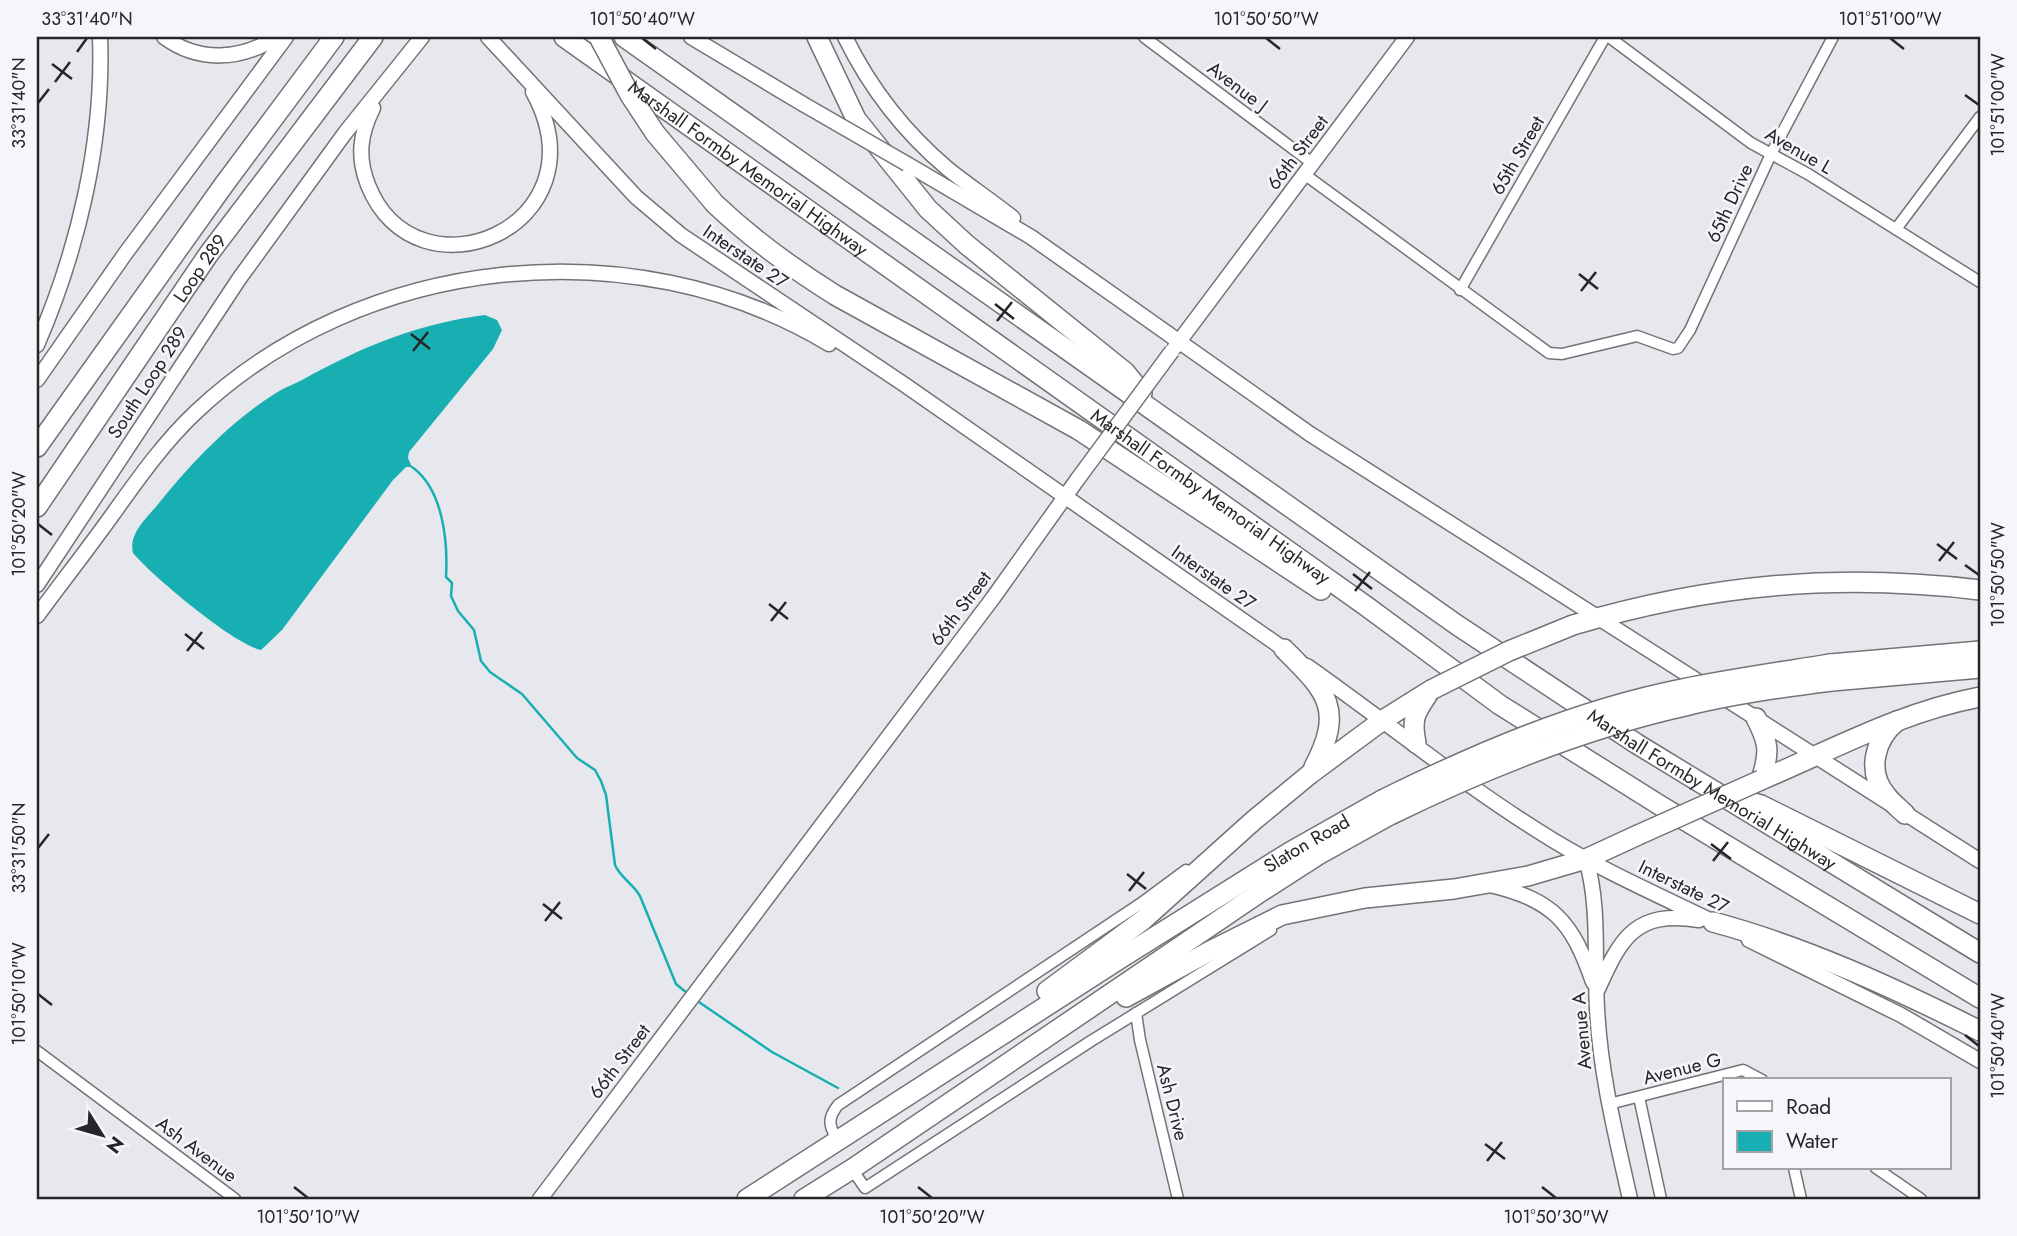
<svg xmlns="http://www.w3.org/2000/svg" width="2017" height="1236" viewBox="0 0 2017 1236" font-family="Jost,sans-serif">
  <style>
    .water { fill: #18afb3 }
    .lines { fill: none; stroke-linecap: round; stroke-linejoin: round }
    .stream { stroke: #18afb3; stroke-width: 2.5 }
    .street-casing { stroke: #727377; stroke-width: 13 }
    .secondary-casing { stroke: #727377; stroke-width: 17 }
    .highway-casing { stroke: #727377; stroke-width: 22 }
    .street { stroke: #fff; stroke-width: 10 }
    .secondary { stroke: #fff; stroke-width: 14 }
    .highway { stroke: #fff; stroke-width: 19 }
    .secondary-bridge-casing { stroke: #727377; stroke-width: 17; stroke-linecap: butt }
    .highway-bridge-casing { stroke: #727377; stroke-width: 22; stroke-linecap: butt }
    .secondary-bridge { stroke: #fff; stroke-width: 14 }
    .highway-bridge { stroke: #fff; stroke-width: 19 }
    .ticks { fill: none; stroke: #262628; stroke-width: 2.5 }
    .labels { text-anchor: middle; stroke-width: 5; stroke-linejoin: round; paint-order: stroke }
    .street-label { font-size: 19px; fill: #262628; stroke: #f4f6fa }
    .neatline { fill: none; stroke: #262628; stroke-width: 2.5 }
    .ticks-label { font-size: 18px; text-anchor: middle; fill: #262628 }
  </style>
  <rect width="100%" height="100%" fill="#e7e8ed"/>
  <!-- water -->
  <path class="water" d="M485,315L497,320L502,330L493,349L409,452L408,458L412,467H406L393,480L282,630L261,650C235,645 152,576 133,553C128,533 148,517 159,503C192,462 231,421 276,393C285,387 295,384 304,379C361,347 420,323 485,315Z"/>
  <g class="lines">
    <!-- stream -->
    <g class="stream">
      <path d="M412,467C443,489 448,541 446,577L452,583L451,596L458,611L474,630L481,661L490,672L522,694L577,758L595,770L601,781L606,795L615,865C620,877 633,884 640,896L676,984L687,993"/>
      <path d="M696,1000L772,1052L838,1088"/>
    </g>
    <!-- street casing -->
    <g class="street-casing">
      <g id="street">
        <path d="M1144,37L1312,163"/>
        <path d="M1609,37L1751,143L1808,174L1980,282"/>
        <path d="M1304,174L1549,353L1562,354L1637,336L1673,349L1678,348L1690,330L1771,154L1833,37"/>
        <path d="M1896,229L1980,117"/>
        <path d="M1460,290L1605,37"/>
        <path d="M1136,1013L1140,1040L1178,1199"/>
        <path d="M37,1051L235,1199"/>
        <path d="M1639,1097L1661,1199"/>
        <path d="M1609,1104L1743,1070L1762,1080"/>
        <path d="M837,1140C829,1125 827,1119 838,1105L1140,904L1186,870"/>
        <path d="M1794,1168L1801,1199"/>
        <path d="M1876,1168L1921,1199"/>
        <path d="M852,1169L865,1188L1091,1041L1271,930"/>
      </g>
    </g>
    <!-- secondary casing -->
    <g class="secondary-casing">
      <g id="secondary">
        <path d="M164,37C199,63 241,60 277,37"/>
        <path d="M488,37L636,197L681,235L905,385L1291,654"/>
        <path d="M691,37L803,104"/>
        <path d="M845,37C870,88 904,132 948,169C969,186 992,201 1013,218"/>
        <path d="M373,108C360,134 357,157 368,185C416,306 607,227 533,92"/>
        <path d="M907,164L1031,237L1310,434L1980,861"/>
        <path d="M37,345C78,250 104,141 100,37"/>
        <path d="M1175,347L1407,37"/>
        <path d="M37,380L125,254L286,37"/>
        <path d="M37,585L239,279L345,133L422,37"/>
        <path d="M37,616C62,582 88,549 113,514C138,479 164,442 196,412C362,255 633,226 829,344"/>
        <path d="M1307,666C1388,723 1466,787 1551,839C1605,872 1665,898 1722,926"/>
        <path d="M1586,859C1600,906 1594,959 1597,1008C1600,1073 1616,1136 1630,1199"/>
        <path d="M1490,885C1553,900 1572,921 1593,982"/>
        <path d="M1749,940L1901,1015L1980,1061"/>
        <path d="M1598,989C1621,937 1636,910 1699,920"/>
        <path d="M540,1199L993,598L1077,480"/>
      </g>
    </g>
    <!-- highway casing -->
    <g class="highway-casing">
      <g id="highway">
        <path id="s1" d="M564,37L1366,606L1500,705L1661,806L1980,998"/>
        <path id="s2" d="M624,37L1457,625L1637,744L1980,953"/>
        <path d="M817,37L856,119L928,209L967,245L1125,372L1142,393"/>
        <path d="M715,204C752,239 792,268 835,295L1079,430L1321,590"/>
        <path d="M37,447L223,186L334,37"/>
        <path id="s3" d="M37,507L208,255L373,37"/>
        <path d="M1573,625C1711,584 1837,573 1980,590"/>
        <path d="M1284,649C1326,691 1345,708 1314,767"/>
        <path d="M1830,664L1980,651"/>
        <path d="M1832,681L1980,668"/>
        <path d="M1756,718C1769,743 1770,752 1761,780"/>
        <path d="M1897,721C1875,739 1866,771 1886,795C1891,802 1899,808 1905,814"/>
        <path d="M1416,743C1411,719 1415,713 1428,694"/>
        <path d="M1761,780C1834,749 1901,712 1980,697"/>
        <path d="M1742,800L1761,805L1980,914"/>
        <path d="M1713,922C1806,947 1894,988 1980,1031"/>
        <path d="M1047,991L1143,920L1253,821L1310,774L1383,720L1431,690"/>
        <path d="M1126,997L1210,951L1282,915L1365,898L1454,889L1528,876L1586,859L1638,835"/>
        <path id="s4" d="M747,1199L1121,958L1290,852L1382,800"/>
        <path d="M804,1199L852,1169L1262,891L1318,855L1390,815"/>
      </g>
    </g>
    <!-- street -->
    <use href="#street" class="street"/>
    <!-- secondary -->
    <use href="#secondary" class="secondary"/>
    <!-- highway -->
    <use href="#highway" class="highway"/>
    <!-- secondary-bridge casing -->
    <g class="secondary-bridge-casing">
      <g id="secondary-bridge">
        <path d="M803,104L907,164"/>
        <path d="M1077,480L1172,351"/>
      </g>
    </g>
    <!-- highway-bridge casing -->
    <g class="highway-bridge-casing">
      <g id="highway-bridge">
        <path d="M599,37L630,95L655,133L715,204"/>
        <path d="M1431,690L1509,651L1573,625"/>
        <path d="M1382,800C1477,753 1577,710 1682,689C1731,679 1781,672 1830,664"/>
        <path d="M1390,815C1484,769 1582,729 1685,706C1733,694 1783,687 1832,681"/>
        <path d="M1638,835L1761,780"/>
      </g>
    </g>
    <!-- secondary-bridge -->
    <use href="#secondary-bridge" class="secondary-bridge"/>
    <!-- highway-bridge -->
    <use href="#highway-bridge" class="highway-bridge"/>
  </g>
  <!-- ticks -->
  <path class="ticks" d="M642,38L656,49M1266,38L1280,49M1890,38L1904,49M77,52L87,38M52,64L72,79M55,82L70,62M1965,95L1979,105M38,103L49,89M1579,274L1598,289M1581,291L1596,272M995,304L1014,319M997,321L1012,302M411,334L430,349M413,351L428,332M38,524L52,535M1937,544L1957,559M1939,561L1954,542M1965,565L1979,575M1353,574L1372,589M1355,591L1370,572M769,604L788,619M771,621L786,602M185,634L204,649M187,651L202,632M1711,844L1731,859M38,848L49,834M1713,861L1728,842M1127,874L1146,889M1129,891L1144,872M543,904L562,919M545,921L560,902M38,994L52,1005M1965,1035L1979,1046M1485,1144L1505,1159M1487,1161L1502,1142M294,1187L308,1198M918,1187L932,1198M1542,1187L1556,1198"/>
  <g class="labels">
    <!-- street labels -->
    <g class="street-label">
      <text transform="translate(1238 86) rotate(37)" y="7">Avenue J</text>
      <text transform="translate(1799 150) rotate(30)" y="7">Avenue L</text>
      <text transform="translate(1297 152) rotate(-53)" y="7">66th Street</text>
      <text transform="translate(1517 155) rotate(-60)" y="7">65th Street</text>
      <text dy="7" stroke="none"><textPath href="#s1" startOffset="226">Marshall Formby Memorial Highway</textPath></text>
      <text transform="translate(1729 203) rotate(-65)" y="7">65th Drive</text>
      <text transform="translate(746 256) rotate(34)" y="7">Interstate 27</text>
      <text dy="7" stroke="none"><textPath href="#s3" startOffset="289">Loop 289</textPath></text>
      <text transform="translate(147 382) rotate(-57)" y="7">South Loop 289</text>
      <text dy="7" stroke="none"><textPath href="#s1" startOffset="793">Marshall Formby Memorial Highway</textPath></text>
      <text transform="translate(1214 577) rotate(35)" y="7">Interstate 27</text>
      <text transform="translate(960 608) rotate(-53)" y="7">66th Street</text>
      <text dy="7" stroke="none"><textPath href="#s2" startOffset="1323">Marshall Formby Memorial Highway</textPath></text>
      <text dy="7" stroke="none"><textPath href="#s4" startOffset="663">Slaton Road</textPath></text>
      <text transform="translate(1684 886) rotate(26)" y="7">Interstate 27</text>
      <text transform="translate(1581 1031) rotate(-95)" y="7">Avenue A</text>
      <text transform="translate(619 1061) rotate(-53)" y="7">66th Street</text>
      <text transform="translate(1682 1068) rotate(-14)" y="7">Avenue G</text>
      <text transform="translate(1173 1102) rotate(76)" y="7">Ash Drive</text>
      <text transform="translate(197 1149) rotate(37)" y="7">Ash Avenue</text>
    </g>
  </g>
  <!-- border -->
  <rect width="2017" height="1236" fill="none" stroke="#f4f6fa" stroke-width="77"/>
  <!-- legend -->
  <rect x="1723" y="1078" width="228" height="91" fill="#f4f6fa" stroke="#a2a3a6" stroke-width="2"/>
  <rect x="1737" y="1101" width="35" height="10" fill="#ffffff" stroke="#a2a3a6" stroke-width="2"/>
  <text x="1786" y="1114" font-size="21" fill="#262628">Road</text>
  <rect x="1737" y="1131" width="35" height="21" fill="#18afb3" stroke="#a2a3a6" stroke-width="2"/>
  <text x="1786" y="1148" font-size="21" fill="#262628">Water</text>
  <!-- north arrow -->
  <g transform="translate(102 1135) rotate(127)" stroke="#f4f6fa" stroke-width="5" paint-order="stroke">
  <path d="M0-5L12 26L0 18L-12 26Z" fill="#262628"/>
  <text y="-10" font-size="19" font-weight="bold" text-anchor="middle" fill="#262628">N</text>
  </g>
  <rect x="38" y="38" width="1941" height="1160" class="neatline"/>
  <g class="ticks-label">
    <text x="87" y="25">33°31'40"N</text>
    <text x="642" y="25">101°50'40"W</text>
    <text x="1266" y="25">101°50'50"W</text>
    <text x="1890" y="25">101°51'00"W</text>
    <text transform="translate(19 103) rotate(-90)" y="6">33°31'40"N</text>
    <text transform="translate(1998 105) rotate(-90)" y="6">101°51'00"W</text>
    <text transform="translate(19 524) rotate(-90)" y="6">101°50'20"W</text>
    <text transform="translate(1998 575) rotate(-90)" y="6">101°50'50"W</text>
    <text transform="translate(19 848) rotate(-90)" y="6">33°31'50"N</text>
    <text transform="translate(19 994) rotate(-90)" y="6">101°50'10"W</text>
    <text transform="translate(1998 1046) rotate(-90)" y="6">101°50'40"W</text>
    <text x="308" y="1223">101°50'10"W</text>
    <text x="932" y="1223">101°50'20"W</text>
    <text x="1556" y="1223">101°50'30"W</text>
  </g>
</svg>
